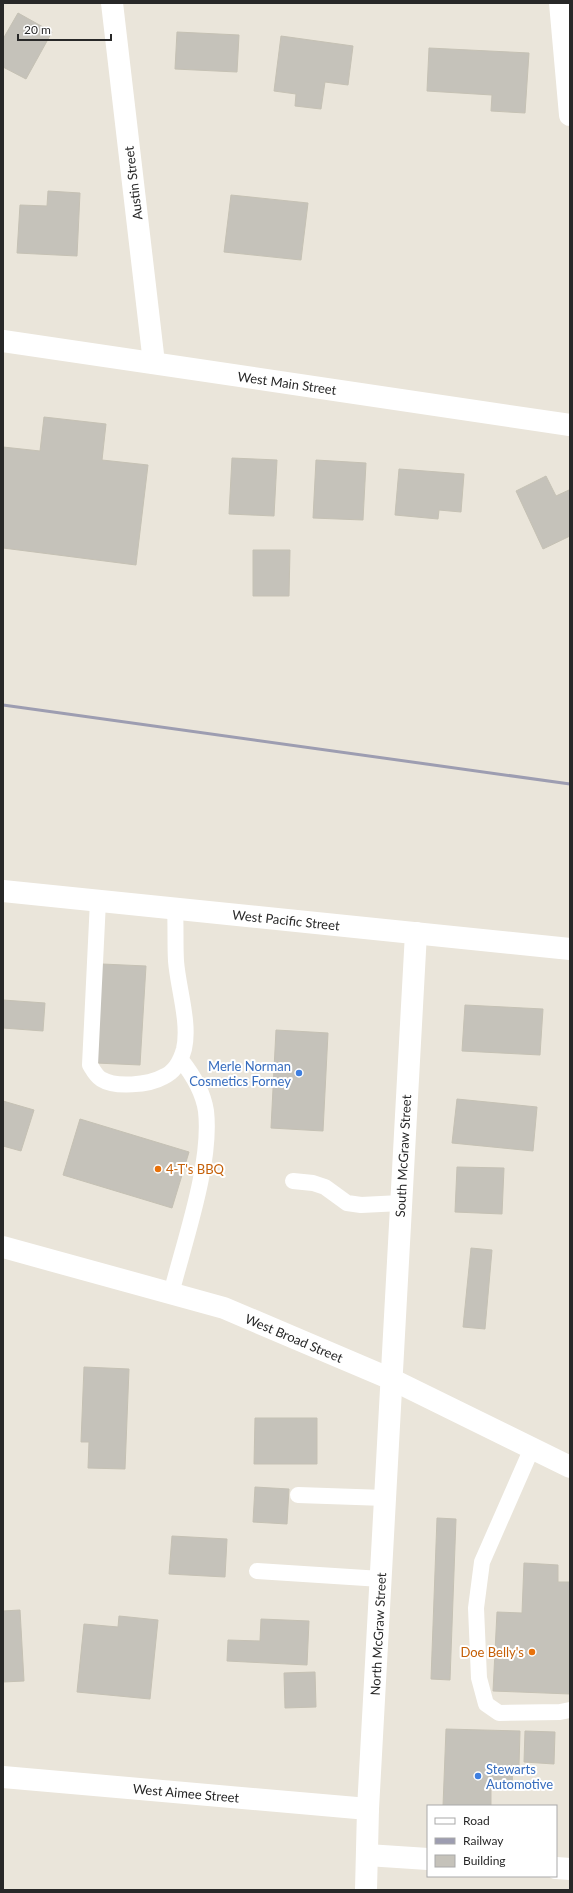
<svg xmlns="http://www.w3.org/2000/svg" width="573" height="1893" viewBox="0 0 573 1893" font-family="Lato,sans-serif">
  <style>
    .building { fill: #c5c2ba; stroke: #c5c1b4 }
    .lines { fill: none; stroke-linecap: round; stroke-linejoin: round }
    .service { stroke: #fff; stroke-width: 16 }
    .minor { stroke: #fff; stroke-width: 22 }
    .secondary { stroke: #fff; stroke-width: 22 }
    .rail { stroke: #9d9db1; stroke-width: 3 }
    .shop-dot { fill: #3f7fe0; stroke: #fff; stroke-width: 1.5 }
    .food-dot { fill: #e8710a; stroke: #fff; stroke-width: 1.5 }
    .labels { text-anchor: middle; stroke-width: 4; stroke-linejoin: round; paint-order: stroke }
    .street-label { font-size: 13px; fill: #282828; stroke: #fff }
    .shop-label { font-size: 13px; fill: #366cbe; stroke: #fff; text-anchor: end }
    .food-label { font-size: 13px; fill: #c56008; stroke: #fff; text-anchor: start }
  </style>
  <rect width="100%" height="100%" fill="#eae5da"/>
  <!-- building -->
  <g class="building">
    <path d="M18,13L52,32L26,79L3,67V39Z"/>
    <path d="M177,32L239,35L237,72L175,69Z"/>
    <path d="M281,36L353,46L348,85L325,82L321,109L295,106L296,94L274,91Z"/>
    <path d="M429,48L529,53L525,113L491,111L492,95L427,91Z"/>
    <path d="M48,191L80,193L77,256L17,253L20,205L47,206Z"/>
    <path d="M231,195L308,203L301,260L224,252Z"/>
    <path d="M44,417L106,424L102,460L148,465L136,565L3,548V447L40,451Z"/>
    <path d="M232,458L277,460L274,516L229,514Z"/>
    <path d="M316,460L366,463L363,520L313,518Z"/>
    <path d="M399,469L464,474L461,512L439,510L438,519L395,515Z"/>
    <path d="M546,476L556,496L569,490L570,492V536L543,549L516,491Z"/>
    <path d="M253,550H290L289,596H253Z"/>
    <path d="M102,964L146,966L140,1065L96,1063Z"/>
    <path d="M3,1000L45,1003L43,1031L3,1028Z"/>
    <path d="M465,1005L543,1009L540,1055L462,1051Z"/>
    <path d="M276,1030L328,1033L323,1131L271,1128Z"/>
    <path d="M457,1099L537,1107L533,1151L452,1143Z"/>
    <path d="M3,1101L34,1110L21,1151L3,1146Z"/>
    <path d="M80,1119L189,1152L172,1208L63,1175Z"/>
    <path d="M457,1167L504,1168L502,1214L455,1212Z"/>
    <path d="M471,1248L492,1250L485,1329L463,1327Z"/>
    <path d="M84,1367L129,1369L125,1469L88,1468L89,1442H81Z"/>
    <path d="M255,1418H317V1464H254Z"/>
    <path d="M255,1487L289,1489L287,1524L253,1522Z"/>
    <path d="M437,1518L456,1519L450,1680L431,1679Z"/>
    <path d="M172,1536L227,1539L225,1577L169,1574Z"/>
    <path d="M524,1563L558,1565V1582H570V1694L493,1691L497,1612L522,1613Z"/>
    <path d="M20,1610L24,1681L3,1682V1611Z"/>
    <path d="M119,1616L158,1620L150,1699L77,1692L84,1624L118,1627Z"/>
    <path d="M261,1619L309,1621L307,1665L227,1661L228,1640L260,1641Z"/>
    <path d="M315,1672L316,1707L285,1708L284,1673Z"/>
    <path d="M446,1729L520,1731L519,1766H513L512,1786L491,1785V1806H443Z"/>
    <path d="M525,1731L555,1732L554,1764L524,1762Z"/>
  </g>
  <g class="lines">
    <!-- service -->
    <g class="service">
      <path d="M98,901L90,1065C93,1070 96,1076 101,1079C115,1088 149,1085 163,1077C175,1072 181,1060 184,1049C190,1023 178,988 176,961C175,944 176,926 175,909"/>
      <path d="M293,1181L313,1183L325,1187L347,1203L361,1205L401,1203"/>
      <path d="M171,1294C184,1242 212,1164 206,1111C203,1091 193,1075 181,1060"/>
      <path d="M532,1448L482,1562L476,1608L479,1678L486,1704L499,1713L560,1712L570,1710"/>
      <path d="M298,1495L385,1498"/>
      <path d="M257,1571L381,1579"/>
    </g>
    <!-- minor -->
    <g class="minor">
      <path d="M112,3L154,363"/>
      <path d="M560,3L570,115"/>
      <path d="M3,341L570,425"/>
      <path d="M3,891L570,949"/>
      <path d="M3,1777L368,1809"/>
      <path d="M367,1855L428,1859"/>
      <path d="M556,1868L570,1869"/>
      <path d="M366,1890L368,1809L416,933"/>
    </g>
    <!-- secondary -->
    <path class="secondary" d="M3,1247L224,1308L391,1379L570,1467"/>
    <!-- rail -->
    <path class="rail" d="M3,705L570,784"/>
  </g>
  <!-- markers -->
  <g class="shop-dot">
    <circle cx="299" cy="1073" r="4"/>
    <circle cx="478" cy="1776" r="4"/>
  </g>
  <g class="food-dot">
    <circle cx="158" cy="1169" r="4"/>
    <circle cx="532" cy="1652" r="4"/>
  </g>
  <g class="labels">
    <!-- street labels -->
    <g class="street-label">
      <text transform="translate(133 183) rotate(-97)" y="5">Austin Street</text>
      <text transform="translate(287 383) rotate(8)" y="5">West Main Street</text>
      <text transform="translate(286 920) rotate(6)" y="5">West Pacific Street</text>
      <text transform="translate(403 1156) rotate(-87)" y="5">South McGraw Street</text>
      <text transform="translate(294 1338) rotate(23)" y="5">West Broad Street</text>
      <text transform="translate(378 1634) rotate(-87)" y="5">North McGraw Street</text>
      <text transform="translate(186 1793) rotate(5)" y="5">West Aimee Street</text>
    </g>
    <!-- shop labels -->
    <g class="shop-label">
      <text x="291" y="1071">Merle Norman<tspan x="291" dy="15">Cosmetics Forney</tspan></text>
      <text x="486" y="1774" text-anchor="start">Stewarts<tspan x="486" dy="15">Automotive</tspan></text>
    </g>
    <!-- food labels -->
    <g class="food-label">
      <text x="166" y="1174">4-T's BBQ</text>
      <text x="524" y="1657" text-anchor="end">Doe Belly's</text>
    </g>
  </g>
  <!-- border -->
  <rect width="573" height="1893" fill="none" stroke="#282828" stroke-width="8"/>
  <!-- legend -->
  <rect x="427" y="1805" width="130" height="72" fill="#ffffff" stroke="#a9a9a9"/>
  <rect x="435" y="1818" width="20" height="6" fill="#ffffff" stroke="#a9a9a9"/>
  <text x="463" y="1825" font-size="12" fill="#282828">Road</text>
  <rect x="435" y="1838" width="20" height="6" fill="#9d9db1" stroke="#a9a9a9"/>
  <text x="463" y="1845" font-size="12" fill="#282828">Railway</text>
  <rect x="435" y="1855" width="20" height="12" fill="#c5c2ba" stroke="#a9a9a9"/>
  <text x="463" y="1865" font-size="12" fill="#282828">Building</text>
  <!-- scale -->
  <path d="M18 34v6h93v-6" fill="none" stroke="#282828" stroke-width="2"/>
  <text x="24" y="34" font-size="12" fill="#282828" stroke="#ffffff" stroke-width="3" paint-order="stroke">20 m</text>
</svg>
